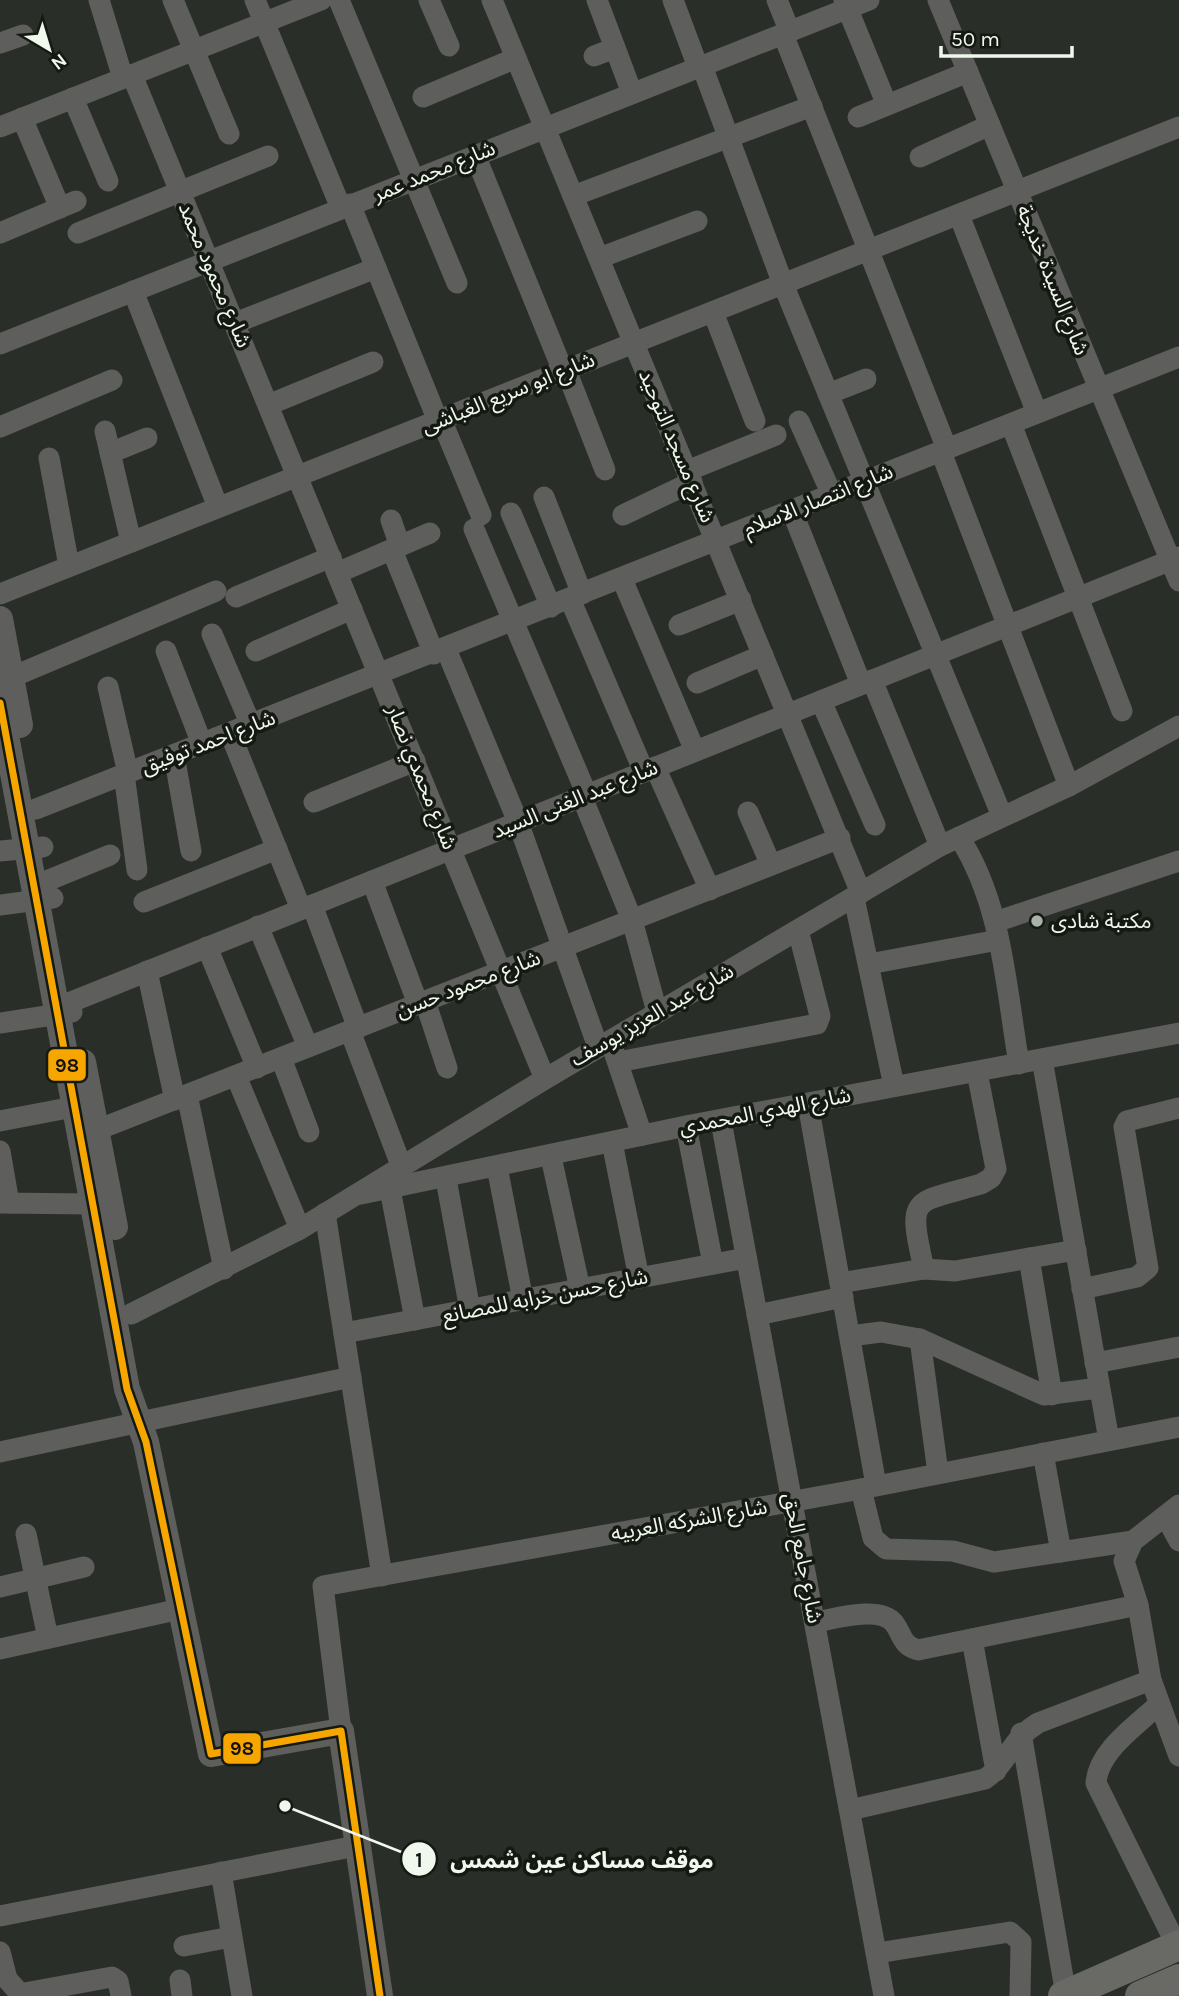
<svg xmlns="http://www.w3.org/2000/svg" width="1179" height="1996" viewBox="0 0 1179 1996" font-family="Karla,'Noto Sans Arabic',sans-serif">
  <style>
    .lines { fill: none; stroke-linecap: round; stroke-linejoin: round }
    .minor { stroke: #5e5e5c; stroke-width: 21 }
    .tertiary { stroke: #5e5e5c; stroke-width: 26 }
    .secondary { stroke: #696a66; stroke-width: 30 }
    .bus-1-casing { stroke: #141912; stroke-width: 12 }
    .bus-1 { stroke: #f7a600; stroke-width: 7 }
    .poi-dot { fill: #aab1a8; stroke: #141912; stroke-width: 2.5 }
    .labels { text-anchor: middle; stroke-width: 7; stroke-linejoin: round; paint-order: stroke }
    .street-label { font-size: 21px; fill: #f0f7ed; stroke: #141912 }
    .poi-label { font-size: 21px; fill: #f0f7ed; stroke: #141912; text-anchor: start }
    .leader { fill: none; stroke: #f0f7ed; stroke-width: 2.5 }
    .callout-dot { fill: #f0f7ed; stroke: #141912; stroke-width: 2.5 }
    .mark-label { font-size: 21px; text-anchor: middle; font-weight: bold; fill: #111 }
    .callout-label { font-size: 23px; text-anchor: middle; font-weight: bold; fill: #f0f7ed; stroke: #141912; stroke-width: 7; stroke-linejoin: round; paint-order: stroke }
    .line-badge { stroke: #141912; stroke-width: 2.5 }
    .pale-badge-label { font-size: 19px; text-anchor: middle; font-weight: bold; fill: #111 }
  </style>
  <rect width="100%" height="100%" fill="#292e28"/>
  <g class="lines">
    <!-- minor -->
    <g class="minor">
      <path d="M99,0L123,78"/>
      <path d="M173,0L229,134"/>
      <path d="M255,0L341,208"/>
      <path d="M339,0L457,283"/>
      <path d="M429,0L449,46"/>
      <path d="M492,0L861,893"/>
      <path d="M597,0L632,93"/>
      <path d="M673,0L698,67"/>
      <path d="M777,0L790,32"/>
      <path d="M844,0L887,105"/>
      <path d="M938,0L1179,581"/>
      <path d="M783,34L947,449"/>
      <path d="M0,43L23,35"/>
      <path d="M594,56L615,48"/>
      <path d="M702,66L783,284L1002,816"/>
      <path d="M132,75L545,1079"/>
      <path d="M423,97L516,58"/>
      <path d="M73,98L108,181"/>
      <path d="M858,117L968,72"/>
      <path d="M22,118L60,208"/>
      <path d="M0,127L321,0"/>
      <path d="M475,155L563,371"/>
      <path d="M920,157L990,125"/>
      <path d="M573,196L812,106"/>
      <path d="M350,204L438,421"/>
      <path d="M959,215L1037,413"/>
      <path d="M0,233L76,201"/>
      <path d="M78,233L268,156"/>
      <path d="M599,258L697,221"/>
      <path d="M133,291L218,507"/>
      <path d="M713,312L755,421"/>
      <path d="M235,323L376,268"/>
      <path d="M0,344L869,0"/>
      <path d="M566,370L605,470"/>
      <path d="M828,394L866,379"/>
      <path d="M268,405L373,362"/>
      <path d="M441,419L481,515"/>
      <path d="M799,421L832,495"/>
      <path d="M1011,424L1122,711"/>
      <path d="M0,427L112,380"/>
      <path d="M105,431L131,542"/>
      <path d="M941,452L1069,786"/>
      <path d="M110,453L147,438"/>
      <path d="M49,458L69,566"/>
      <path d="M687,471L776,435"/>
      <path d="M544,497L582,594"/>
      <path d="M792,511L861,684"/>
      <path d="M511,513L551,607"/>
      <path d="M623,515L692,482"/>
      <path d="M391,520L400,546"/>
      <path d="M474,529L587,795"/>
      <path d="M392,550L434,654"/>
      <path d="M337,573L430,533"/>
      <path d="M622,579L695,751"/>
      <path d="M0,594L1179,127"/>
      <path d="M236,597L331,557"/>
      <path d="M570,599L644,772"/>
      <path d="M679,625L741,600"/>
      <path d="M212,634L251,725"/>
      <path d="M446,649L518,822L598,1047"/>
      <path d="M166,651L202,744"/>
      <path d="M256,651L352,609"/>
      <path d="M12,677L216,591"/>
      <path d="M872,680L940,846"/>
      <path d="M697,683L763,655"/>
      <path d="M108,687L128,773"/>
      <path d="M821,701L875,825"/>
      <path d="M230,733L301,909"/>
      <path d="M174,755L191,851"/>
      <path d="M655,767L710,890"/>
      <path d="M124,774L137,870"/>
      <path d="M582,797L632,920L657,1012"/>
      <path d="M314,802L415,761"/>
      <path d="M36,809L1179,357"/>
      <path d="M748,812L771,865"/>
      <path d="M959,837C1002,903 1006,987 1019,1064"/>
      <path d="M0,851L43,847"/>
      <path d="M49,880L110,855"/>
      <path d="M372,881L418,1004"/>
      <path d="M854,898L894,1086"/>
      <path d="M144,902L277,849"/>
      <path d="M0,905L53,898"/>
      <path d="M312,905L358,1028"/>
      <path d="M995,922L1179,861"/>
      <path d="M258,926L308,1047"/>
      <path d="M207,947L257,1068"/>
      <path d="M869,964L998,940"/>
      <path d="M147,971L175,1100"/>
      <path d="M425,1001L447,1068"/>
      <path d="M71,1002L1179,557"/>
      <path d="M0,1023L72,1012"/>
      <path d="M350,1031L401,1165"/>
      <path d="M614,1052L642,1135"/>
      <path d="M281,1058L309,1132"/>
      <path d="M1042,1059L1109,1440"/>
      <path d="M618,1062L817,1024L820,1016L798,930"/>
      <path d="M236,1076L300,1229"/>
      <path d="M187,1095L224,1269"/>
      <path d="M808,1104L876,1485"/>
      <path d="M0,1121L89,1104"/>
      <path d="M721,1121L884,1996"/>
      <path d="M686,1126L713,1264"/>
      <path d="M97,1130L840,838"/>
      <path d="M612,1142L639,1278"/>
      <path d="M0,1151L9,1203"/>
      <path d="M551,1157L580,1289"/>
      <path d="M497,1167L523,1300"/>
      <path d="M446,1179L470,1310"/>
      <path d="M390,1189L415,1320"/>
      <path d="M361,1194L686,1126L1179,1033"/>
      <path d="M0,1203L92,1204"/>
      <path d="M325,1213L382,1576"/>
      <path d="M1029,1258L1052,1395"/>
      <path d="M924,1269C907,1194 912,1204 981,1184L991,1178L996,1169L977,1072"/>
      <path d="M840,1283L924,1269L955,1271L1076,1250"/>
      <path d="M1082,1289L1137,1277L1148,1268L1124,1127L1127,1121L1179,1108"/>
      <path d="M131,1314L300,1229L545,1079L940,846L1069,786L1179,726"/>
      <path d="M757,1315L843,1297"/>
      <path d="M344,1333L746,1258"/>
      <path d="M850,1336L881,1332L920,1339L1044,1395L1099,1388"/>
      <path d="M920,1339L938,1473"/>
      <path d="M1095,1363L1179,1347"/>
      <path d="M0,1452L351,1377"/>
      <path d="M1043,1453L1061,1552"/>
      <path d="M861,1489L873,1538L886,1549L953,1551L994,1562L1133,1541"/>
      <path d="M1179,1505L1133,1541L1124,1561L1138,1605L1151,1680L1179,1756"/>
      <path d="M1166,1517L1179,1541"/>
      <path d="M26,1534L48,1638"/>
      <path d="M0,1587L84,1567"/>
      <path d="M815,1622C835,1619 879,1605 894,1623C903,1635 901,1645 918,1650L1138,1605"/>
      <path d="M972,1639L996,1771"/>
      <path d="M0,1649L180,1609"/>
      <path d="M1158,1705C1136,1726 1098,1751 1096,1783L1177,1946"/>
      <path d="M341,1731L323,1586L861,1489L1179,1427"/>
      <path d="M1021,1733L1066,1995"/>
      <path d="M850,1810L985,1779C1009,1762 1010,1740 1038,1723L1151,1680"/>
      <path d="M221,1872L242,1996"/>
      <path d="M0,1916L356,1846"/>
      <path d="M184,1946L231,1937"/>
      <path d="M0,1952L7,1979L22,1996"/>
      <path d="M877,1953L1010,1932L1021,1942L1020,1996"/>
      <path d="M180,1980L182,1996"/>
      <path d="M19,1994L112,1977L118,1981L121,1996"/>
    </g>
    <!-- tertiary -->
    <g class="tertiary">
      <path d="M0,619L20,725"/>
      <path d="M0,703L127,1389L146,1442L211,1754L341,1731L380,1996"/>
      <path d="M83,1062L115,1227"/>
    </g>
    <!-- secondary -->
    <g class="secondary">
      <path d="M1063,1996L1179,1945"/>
      <path d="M1140,1996L1179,1979"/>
    </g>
    <!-- bus-1 casing -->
    <g class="bus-1-casing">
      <path id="bus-1" d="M0,703L127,1389L146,1442L211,1754L341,1731L380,1996"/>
    </g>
    <!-- bus-1 -->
    <use href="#bus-1" class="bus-1"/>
  </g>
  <!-- markers -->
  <circle class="poi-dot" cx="1037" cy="921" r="7"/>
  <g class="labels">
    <!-- street labels -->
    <g class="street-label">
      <text transform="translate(434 171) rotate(-22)" y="7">شارع محمد عمر</text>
      <text transform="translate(215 275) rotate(67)" y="7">شارع محمود محمد</text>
      <text transform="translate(1053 280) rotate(68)" y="7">شارع السيدة خديجة</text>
      <text transform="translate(508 393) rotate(-22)" y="7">شارع ابو سريع الغباشى</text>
      <text transform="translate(677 446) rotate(67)" y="7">شارع مسجد التوحيد</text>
      <text transform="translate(818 500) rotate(-22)" y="7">شارع انتصار الاسلام</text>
      <text transform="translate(208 742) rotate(-21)" y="7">شارع احمد توفيق</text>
      <text transform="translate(422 777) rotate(68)" y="7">شارع محمدي نصار</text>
      <text transform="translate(575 799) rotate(-22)" y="7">شارع عبد الغنى السيد</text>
      <text transform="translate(468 984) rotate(-21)" y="7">شارع محمود حسن</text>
      <text transform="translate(652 1015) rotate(-30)" y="7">شارع عبد العزيز يوسف</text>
      <text transform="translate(765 1111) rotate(-11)" y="7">شارع الهدي المحمدي</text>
      <text transform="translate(545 1296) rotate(-11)" y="7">شارع حسن خرابه للمصانع</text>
      <text transform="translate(689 1520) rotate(-10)" y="7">شارع الشركه العربيه</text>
      <text transform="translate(803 1558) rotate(79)" y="7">شارع جامع الحق</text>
    </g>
    <!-- poi labels -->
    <g class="poi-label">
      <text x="1051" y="928">مكتبة شادى</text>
    </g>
  </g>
  <!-- callouts -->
  <path class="leader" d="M285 1806L419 1859"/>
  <g class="callout-dot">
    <circle cx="285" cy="1806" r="7"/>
    <circle cx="419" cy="1859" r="18"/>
  </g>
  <g class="mark-label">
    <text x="419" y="1867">1</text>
  </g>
  <g class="callout-label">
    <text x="582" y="1868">موقف مساكن عين شمس</text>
  </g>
  <g class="line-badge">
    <rect x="47" y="1048" width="40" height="34" rx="7" fill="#f7a600"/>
    <rect x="222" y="1732" width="40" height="33" rx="7" fill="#f7a600"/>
  </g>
  <g class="pale-badge-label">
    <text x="67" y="1072">98</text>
    <text x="242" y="1755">98</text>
  </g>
  <!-- north arrow -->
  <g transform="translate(49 49) rotate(142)" stroke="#141912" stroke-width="5" paint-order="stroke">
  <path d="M0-5L12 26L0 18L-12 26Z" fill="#f0f7ed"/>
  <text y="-10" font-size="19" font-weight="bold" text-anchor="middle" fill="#f0f7ed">N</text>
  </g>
  <!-- scale -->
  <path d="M941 46v10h131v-10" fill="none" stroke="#f0f7ed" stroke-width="3.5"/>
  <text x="951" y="46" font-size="21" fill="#f0f7ed" stroke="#141912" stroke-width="5" paint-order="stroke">50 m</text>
</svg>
